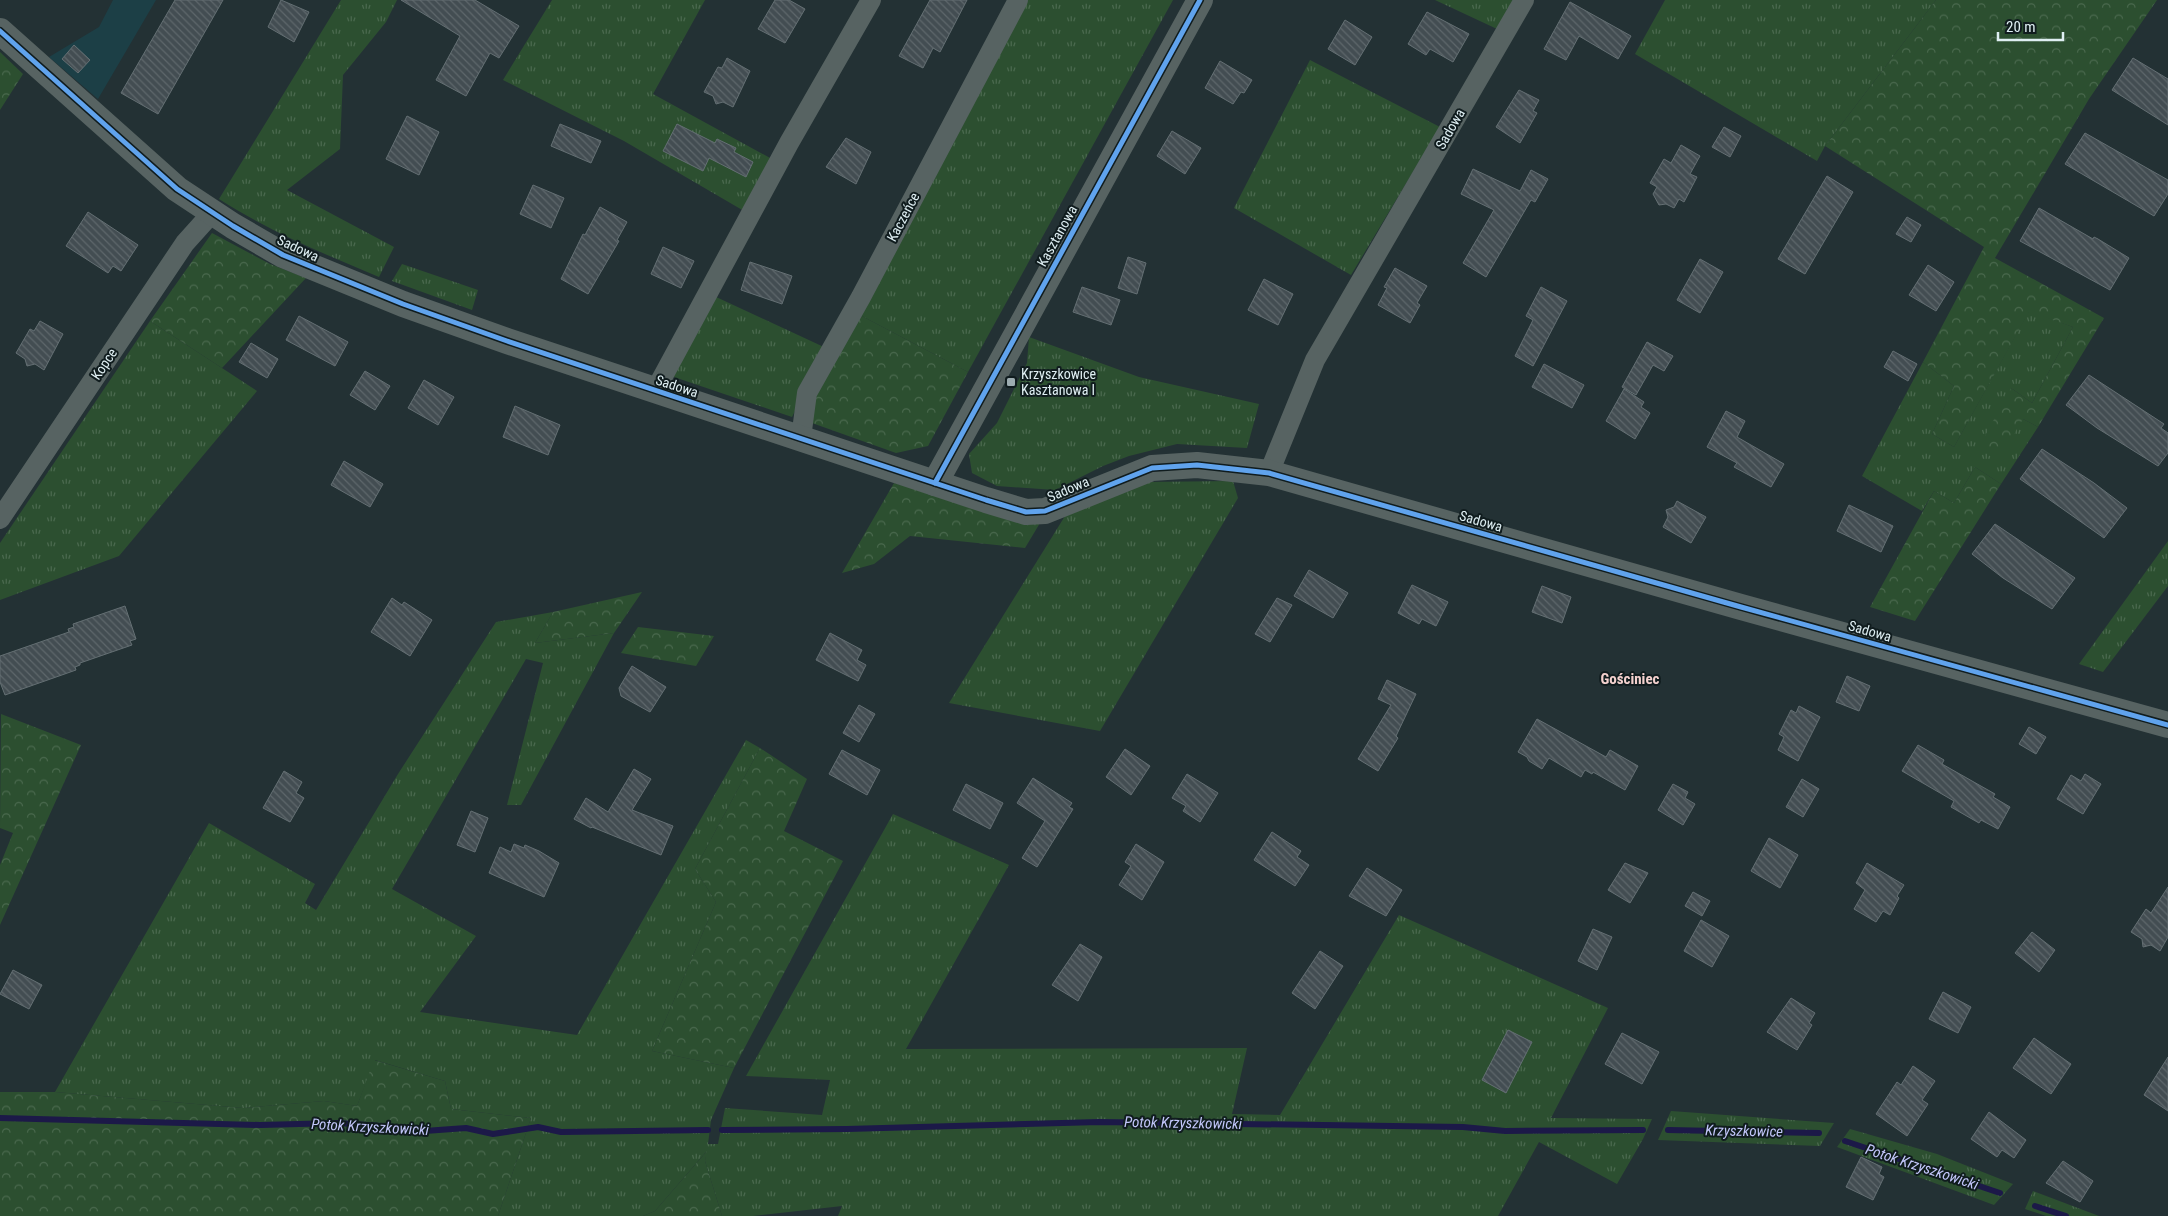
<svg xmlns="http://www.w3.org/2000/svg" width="2168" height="1216" viewBox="0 0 2168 1216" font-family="'Roboto Condensed',sans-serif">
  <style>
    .built { fill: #1c3f46 }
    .grass { fill: url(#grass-tufts) }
    .forest { fill: url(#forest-crowns) }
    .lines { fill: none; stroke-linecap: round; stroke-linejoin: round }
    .stream { stroke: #1c1948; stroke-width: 6 }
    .building { fill: url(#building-back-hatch); stroke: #646f73 }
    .minor { stroke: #576362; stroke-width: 20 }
    .tertiary { stroke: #576362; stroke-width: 26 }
    .cycleway-casing { stroke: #101c1e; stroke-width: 8 }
    .cycleway { stroke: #60a3ed; stroke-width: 5 }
    .poi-dot { fill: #9dacb0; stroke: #101c1e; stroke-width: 2 }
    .labels { text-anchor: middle; stroke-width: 4; stroke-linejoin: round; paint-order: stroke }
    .street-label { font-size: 14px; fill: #dfeff3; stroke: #101c1e }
    .poi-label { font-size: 14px; fill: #dfeff3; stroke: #101c1e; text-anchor: start }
    .neighbourhood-label { font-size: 15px; font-weight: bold; fill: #f5d2cf; stroke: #101c1e }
    .water-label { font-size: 15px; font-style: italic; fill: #c2c6fa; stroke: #101c1e }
  </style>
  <defs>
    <pattern id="grass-tufts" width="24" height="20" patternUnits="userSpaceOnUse" patternTransform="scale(1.25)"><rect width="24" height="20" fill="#2c4f30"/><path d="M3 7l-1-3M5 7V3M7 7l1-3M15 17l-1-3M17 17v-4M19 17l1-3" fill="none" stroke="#4a694e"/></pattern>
    <pattern id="forest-crowns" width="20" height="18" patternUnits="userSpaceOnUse" patternTransform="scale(1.25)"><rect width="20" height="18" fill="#2c4f30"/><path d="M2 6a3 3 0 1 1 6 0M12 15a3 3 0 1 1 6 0" fill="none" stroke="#4a694e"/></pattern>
    <pattern id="building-back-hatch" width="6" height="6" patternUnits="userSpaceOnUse" patternTransform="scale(1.25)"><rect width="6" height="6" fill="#434d52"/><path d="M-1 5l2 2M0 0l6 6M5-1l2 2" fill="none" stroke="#5e676b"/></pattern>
  </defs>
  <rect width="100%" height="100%" fill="#233134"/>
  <!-- built -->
  <path class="built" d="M113,0H156L98,99L49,57L99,27Z"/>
  <!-- grass -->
  <g class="grass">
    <path d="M341,0H397L386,22L343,75L340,149L287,190L394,247L379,277C324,254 269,231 219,199Z"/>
    <path d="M552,0H705L653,94L772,159L744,211L624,141L503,80Z"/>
    <path d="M1028,0H1173L968,372L858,314Z"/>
    <path d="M1435,0H1513L1497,29Z"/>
    <path d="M1665,0H1936L1825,146L1817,161L1635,54Z"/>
    <path d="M1310,60L1440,127L1351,275L1234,208Z"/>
    <path d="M402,264L478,290L472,310L392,281Z"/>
    <path d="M714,296L826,348L792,417L671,376Z"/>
    <path d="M2029,311L2073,327L2032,403L2011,388L2023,419L2038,427L2001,484L1975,467L1954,503L1934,491L1922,511L1862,476L1923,362L1954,386L1932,434L1954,447Z"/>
    <path d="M150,321L257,391L119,556L0,600V543Z"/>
    <path d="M1029,337L1139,377L1259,404L1247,448L1177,444L1129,456L1103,466L1055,490L997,486L972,473L969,454L997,423L1027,363Z"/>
    <path d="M1233,481L1238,498L1100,731L949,703L1065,516L1145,482Z"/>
    <path d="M2168,541V586L2103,672L2079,664Z"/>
    <path d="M553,612L535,643L614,633L521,805H507L543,663L526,659L392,889L476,936L420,1012L577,1035L746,740L760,748L695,869L716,902L652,1051L734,1068L711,1120L708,1144H718L725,1108L822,1115L830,1080L746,1076L893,814L1009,865L906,1049L1247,1048L1232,1114L1280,1115L1399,915L1608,1008L1551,1118L1652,1119L1643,1139L1617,1184L1539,1142L1498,1216H838L842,1206L753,1216H722L705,1161L706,1152L655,1211L643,1216H498L531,1118L451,1109L445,1081L375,1060L357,1106L324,1101L243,1108L55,1092L209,823L315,884L305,903L316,910L398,774L496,622Z"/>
    <path d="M1671,1111L1834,1123L1820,1146L1658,1140Z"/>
    <path d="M1850,1129L1937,1154L2013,1184L1994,1205L1837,1147Z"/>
    <path d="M2033,1191L2099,1216H2046L2025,1209Z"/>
  </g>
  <!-- forest -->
  <g class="forest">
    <path d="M1936,0H2157L2089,99L1995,258L2104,318L2038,427L2023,419L1997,462L1979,447L2011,388L2032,403L2073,327L2029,312L1954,447L1932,434L1954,386L1923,362L1984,247L1825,146Z"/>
    <path d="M0,52L23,74L0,110Z"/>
    <path d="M212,233L270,264L306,278L222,368L150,321Z"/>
    <path d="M858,314L968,372L928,446L896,453L812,423L815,395Z"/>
    <path d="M1975,467L2001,484L1915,621L1870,607L1934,491L1954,503Z"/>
    <path d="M894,483L1040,523L1025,548L910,536L874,564L842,573Z"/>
    <path d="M642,592L614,633L535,643L553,612Z"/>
    <path d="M638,627L714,636L696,666L621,653Z"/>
    <path d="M1,714L81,745L0,925V865L13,833L0,828Z"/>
    <path d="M760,748L807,779L784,831L843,861L734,1068L652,1051L716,902L695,869Z"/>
    <path d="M374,1060L445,1081L451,1109L531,1118L498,1216H0V1092H55L243,1108L324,1101L357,1106Z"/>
    <path d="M707,1151L705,1161L722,1216H643L655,1211Z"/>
  </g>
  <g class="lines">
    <!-- stream -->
    <g class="stream">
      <path d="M0,1118L260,1125L338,1123L381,1126L411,1132L466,1128L493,1134L538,1127L561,1132L708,1130"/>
      <path d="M722,1130L847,1129L1099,1122L1463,1127L1505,1131L1643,1130"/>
      <path d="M1668,1130L1819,1133"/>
      <path d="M1845,1141L2000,1193"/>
      <path d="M2035,1206L2066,1216"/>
    </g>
  </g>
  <!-- building -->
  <g class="building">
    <path d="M175,0H223L158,114L121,93Z"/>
    <path d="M281,0L309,12L294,42L268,27Z"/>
    <path d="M401,0H475L519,26L499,58L490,53L466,96L436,80L460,36Z"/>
    <path d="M775,0H789L805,9L785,43L758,29Z"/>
    <path d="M930,0H967L940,52L933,48L923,68L899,56Z"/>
    <path d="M1570,2L1631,36L1618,59L1579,36L1566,60L1544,49Z"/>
    <path d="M1427,12L1469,34L1453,62L1430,49L1426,55L1408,44Z"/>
    <path d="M1345,20L1372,37L1355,65L1328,49Z"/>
    <path d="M74,45L90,60L78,73L62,59Z"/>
    <path d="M727,58L750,71L733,107L723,102L716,104L713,96L704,92L718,67L722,68Z"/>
    <path d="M2133,58L2168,79V125L2112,90Z"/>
    <path d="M1220,61L1252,80L1244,93L1241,92L1233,104L1205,88Z"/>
    <path d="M1519,90L1539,100L1533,111L1537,113L1520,143L1496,127Z"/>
    <path d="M407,116L439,132L419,175L386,159Z"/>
    <path d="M560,124L601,141L591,163L551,146Z"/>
    <path d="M677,124L715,143L717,139L736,148L734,152L753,162L746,177L709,158L703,171L663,151Z"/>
    <path d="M1724,127L1741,136L1730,157L1712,147Z"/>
    <path d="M1172,131L1201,148L1185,174L1157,156Z"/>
    <path d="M2085,133L2168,180V194L2154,216L2065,164Z"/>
    <path d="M846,138L871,152L856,184L826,167Z"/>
    <path d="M1681,145L1700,156L1690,174L1697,177L1684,202L1679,199L1674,208L1666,204L1659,205L1653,194L1657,187L1650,183L1664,159L1671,163Z"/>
    <path d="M1473,169L1520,191L1531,170L1548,179L1535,202L1531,200L1486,277L1463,263L1494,210L1461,194Z"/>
    <path d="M1827,176L1853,192L1805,274L1778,259Z"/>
    <path d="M533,185L564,198L551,228L520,214Z"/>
    <path d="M600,207L627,222L617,240L619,241L588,294L561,279L583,234L585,235Z"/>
    <path d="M2039,208L2093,239L2094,237L2098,239L2129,258L2110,290L2020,241Z"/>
    <path d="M88,212L138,245L121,271L113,266L108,273L66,246Z"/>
    <path d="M1907,217L1921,225L1911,242L1896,234Z"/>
    <path d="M663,247L694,261L681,288L651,274Z"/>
    <path d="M1128,257L1146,263L1137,294L1118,288Z"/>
    <path d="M1700,259L1723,272L1700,313L1677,300Z"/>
    <path d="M750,262L792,276L782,304L741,290Z"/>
    <path d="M1928,265L1954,282L1936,311L1909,295Z"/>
    <path d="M1395,268L1427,286L1417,303L1420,305L1410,323L1378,305L1387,288L1384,287Z"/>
    <path d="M1264,279L1293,294L1278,325L1248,310Z"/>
    <path d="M1082,287L1120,300L1111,325L1073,312Z"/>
    <path d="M1541,287L1567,301L1533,366L1515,356L1533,320L1526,316Z"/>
    <path d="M299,316L348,342L335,366L286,340Z"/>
    <path d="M40,321L63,334L44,370L35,364L27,366L25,359L16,353L30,329L34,331Z"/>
    <path d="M1647,342L1673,356L1664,371L1653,365L1636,395L1622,387Z"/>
    <path d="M251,343L278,359L267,378L239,362Z"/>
    <path d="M1893,351L1917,364L1908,381L1884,367Z"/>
    <path d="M1544,364L1584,385L1572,408L1532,387Z"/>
    <path d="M365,371L390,386L375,410L350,395Z"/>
    <path d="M2089,375L2164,424L2161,428L2168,433V453L2158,466L2097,428L2066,405Z"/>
    <path d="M424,380L454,397L438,425L408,408Z"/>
    <path d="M1624,389L1644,402L1641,407L1650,413L1635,439L1606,421Z"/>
    <path d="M515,406L560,425L548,455L503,437Z"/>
    <path d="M1726,411L1745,421L1737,437L1784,464L1771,487L1734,467L1737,463L1707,447Z"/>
    <path d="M2042,449L2094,483L2127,508L2104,538L2020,479Z"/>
    <path d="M344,461L383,484L370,507L331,485Z"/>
    <path d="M1677,501L1706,517L1691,543L1663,527L1668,517L1666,510L1674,507Z"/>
    <path d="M1849,505L1893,526L1881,552L1837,531Z"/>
    <path d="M1995,524L2075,578L2052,609L2003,578L1972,554Z"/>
    <path d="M1309,570L1348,593L1333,618L1294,596Z"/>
    <path d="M1412,585L1448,602L1436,626L1422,619L1419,624L1398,613Z"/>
    <path d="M1542,586L1571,597L1562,623L1532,612Z"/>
    <path d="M392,598L402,605L404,602L432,620L410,656L371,632Z"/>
    <path d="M1277,598L1292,605L1270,642L1255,634Z"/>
    <path d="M125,606L136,639L130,641L132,645L80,663V665L75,667L76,670L5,695L0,682V656L69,632L68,629L74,627L73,624Z"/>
    <path d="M830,633L862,650L857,660L866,665L858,681L816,660Z"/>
    <path d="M632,666L666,687L650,712L621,696L619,688Z"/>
    <path d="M1847,676L1870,686L1859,711L1836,702Z"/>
    <path d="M1387,680L1416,694L1396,736L1398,738L1378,771L1358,759L1391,705L1378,699Z"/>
    <path d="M859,705L875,714L859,742L843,733Z"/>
    <path d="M1799,706L1820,717L1798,761L1778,750L1784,737L1779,734L1791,710L1796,713Z"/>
    <path d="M1537,719L1606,757L1610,750L1638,766L1625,790L1593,772L1592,774L1585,770L1581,777L1549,758L1542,769L1529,761L1527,757L1518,752Z"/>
    <path d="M2029,727L2046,737L2036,754L2019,744Z"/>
    <path d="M1918,745L1944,760L1942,764L1995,794L1993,797L2010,807L1998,829L1981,820L1979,823L1951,807L1954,801L1902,771Z"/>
    <path d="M1125,749L1150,766L1131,795L1106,777Z"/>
    <path d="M842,750L880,770L867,795L829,774Z"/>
    <path d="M634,769L651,779L632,810L673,826L661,855L592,827L591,828L574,819L586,798L608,812Z"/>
    <path d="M284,771L302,782L296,793L304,798L290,822L263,808Z"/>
    <path d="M1187,774L1218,793L1200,822L1183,811L1186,806L1172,798Z"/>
    <path d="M2085,774L2101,784L2083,814L2057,799L2071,775L2081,781Z"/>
    <path d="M1033,778L1072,803L1069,807L1073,809L1037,867L1022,858L1045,821L1017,803Z"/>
    <path d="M1802,779L1819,789L1803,817L1786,807Z"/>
    <path d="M966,784L1003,803L990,829L953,810Z"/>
    <path d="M1673,784L1688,792L1685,798L1695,804L1683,825L1658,810Z"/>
    <path d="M471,811L488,818L475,852L457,845Z"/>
    <path d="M1272,832L1301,851L1297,857L1309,865L1295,886L1254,860Z"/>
    <path d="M1769,838L1798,855L1780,888L1751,871Z"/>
    <path d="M514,844L524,848L525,845L539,851L559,863L544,897L489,873L500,847L511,852Z"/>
    <path d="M1136,844L1164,862L1142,900L1119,885L1131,866L1125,862Z"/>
    <path d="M1625,863L1648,873L1630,903L1608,890Z"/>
    <path d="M1867,863L1904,885L1897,896L1899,898L1890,915L1883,911L1876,922L1854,909L1865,890L1856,883Z"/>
    <path d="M1367,868L1402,890L1386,916L1349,896Z"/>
    <path d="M2168,887V937L2160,951L2151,945L2143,947L2142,939L2131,932L2146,909L2151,913Z"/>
    <path d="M1693,892L1710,901L1702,916L1685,906Z"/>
    <path d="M1701,920L1729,936L1712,967L1684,951Z"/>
    <path d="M1593,929L1612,937L1597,970L1578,961Z"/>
    <path d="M2032,932L2055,950L2039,972L2015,953Z"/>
    <path d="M1080,944L1102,957L1078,1001L1052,985Z"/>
    <path d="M1320,951L1343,966L1315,1009L1292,993Z"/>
    <path d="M13,970L42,985L29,1009L0,994Z"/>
    <path d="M1943,992L1971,1007L1958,1033L1929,1019Z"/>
    <path d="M1791,998L1815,1013L1809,1023L1812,1025L1797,1050L1767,1032Z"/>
    <path d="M1508,1030L1532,1042L1506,1093L1482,1080Z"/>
    <path d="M1622,1033L1659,1052L1642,1084L1605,1064Z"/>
    <path d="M2034,1038L2071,1064L2051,1094L2013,1068Z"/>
    <path d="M2168,1057V1111L2144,1095Z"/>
    <path d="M1913,1066L1935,1081L1922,1100L1928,1104L1907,1136L1876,1114L1897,1082L1901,1085Z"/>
    <path d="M1989,1112L2026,1140L2014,1158L2002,1150L1997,1157L1971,1139Z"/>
    <path d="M1861,1157L1882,1167L1879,1174L1884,1177L1873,1200L1846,1187Z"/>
    <path d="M2063,1161L2093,1181L2080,1202L2046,1183Z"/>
  </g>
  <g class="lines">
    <!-- minor -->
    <g class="minor">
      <path d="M655,391L789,143L871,0"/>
      <path d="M801,438L807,393L861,297L1018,0"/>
      <path d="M1269,473L1315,360L1524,0"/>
      <path d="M0,519L185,243L212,213"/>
    </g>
    <!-- tertiary -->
    <g class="tertiary">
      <path d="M0,31L177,189L233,226L283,255L403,304L507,341L986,500L1026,512L1045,511L1152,468L1197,465L1269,473L1741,607L2168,725"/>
      <path d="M935,483L1200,0"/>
    </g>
    <!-- cycleway casing -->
    <g class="cycleway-casing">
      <g id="cycleway">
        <path d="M0,31L177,189L233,226L283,255L403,304L507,341L986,500L1026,512L1045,511L1152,468L1197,465L1269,473L1741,607L2168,725"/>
        <path d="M935,483L1200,0"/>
      </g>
    </g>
    <!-- cycleway -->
    <use href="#cycleway" class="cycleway"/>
  </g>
  <!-- markers -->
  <rect class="poi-dot" x="1006" y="377" width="10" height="10" rx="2.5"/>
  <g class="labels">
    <!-- street labels -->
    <g class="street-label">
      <text transform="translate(1450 129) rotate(-60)" y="5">Sadowa</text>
      <text transform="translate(903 217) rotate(-62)" y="5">Kaczeńce</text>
      <text transform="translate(1057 236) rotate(-61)" y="5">Kasztanowa</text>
      <text transform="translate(298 248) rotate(25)" y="5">Sadowa</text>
      <text transform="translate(104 364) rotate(-56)" y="5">Kopce</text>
      <text transform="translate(677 386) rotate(18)" y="5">Sadowa</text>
      <text transform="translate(1068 489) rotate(-23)" y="5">Sadowa</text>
      <text transform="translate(1481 521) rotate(16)" y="5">Sadowa</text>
      <text transform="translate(1870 631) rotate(16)" y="5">Sadowa</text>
    </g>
    <!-- poi labels -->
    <g class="poi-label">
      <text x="1021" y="379">Krzyszkowice<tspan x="1021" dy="16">Kasztanowa I</tspan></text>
    </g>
    <!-- neighbourhood labels -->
    <g class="neighbourhood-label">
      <text x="1630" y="684">Gościniec</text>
    </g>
    <!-- water labels -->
    <g class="water-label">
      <text transform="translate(1183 1123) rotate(1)" y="5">Potok Krzyszkowicki</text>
      <text transform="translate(370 1127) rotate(3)" y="5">Potok Krzyszkowicki</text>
      <text transform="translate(1744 1131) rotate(1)" y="5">Krzyszkowice</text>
      <text transform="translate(1922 1167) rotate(18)" y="5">Potok Krzyszkowicki</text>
    </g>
  </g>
  <!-- scale -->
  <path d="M1998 32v8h65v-8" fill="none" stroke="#dfeff3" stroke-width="2.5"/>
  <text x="2006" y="32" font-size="15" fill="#dfeff3" stroke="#101c1e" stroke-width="4" paint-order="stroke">20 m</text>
</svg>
